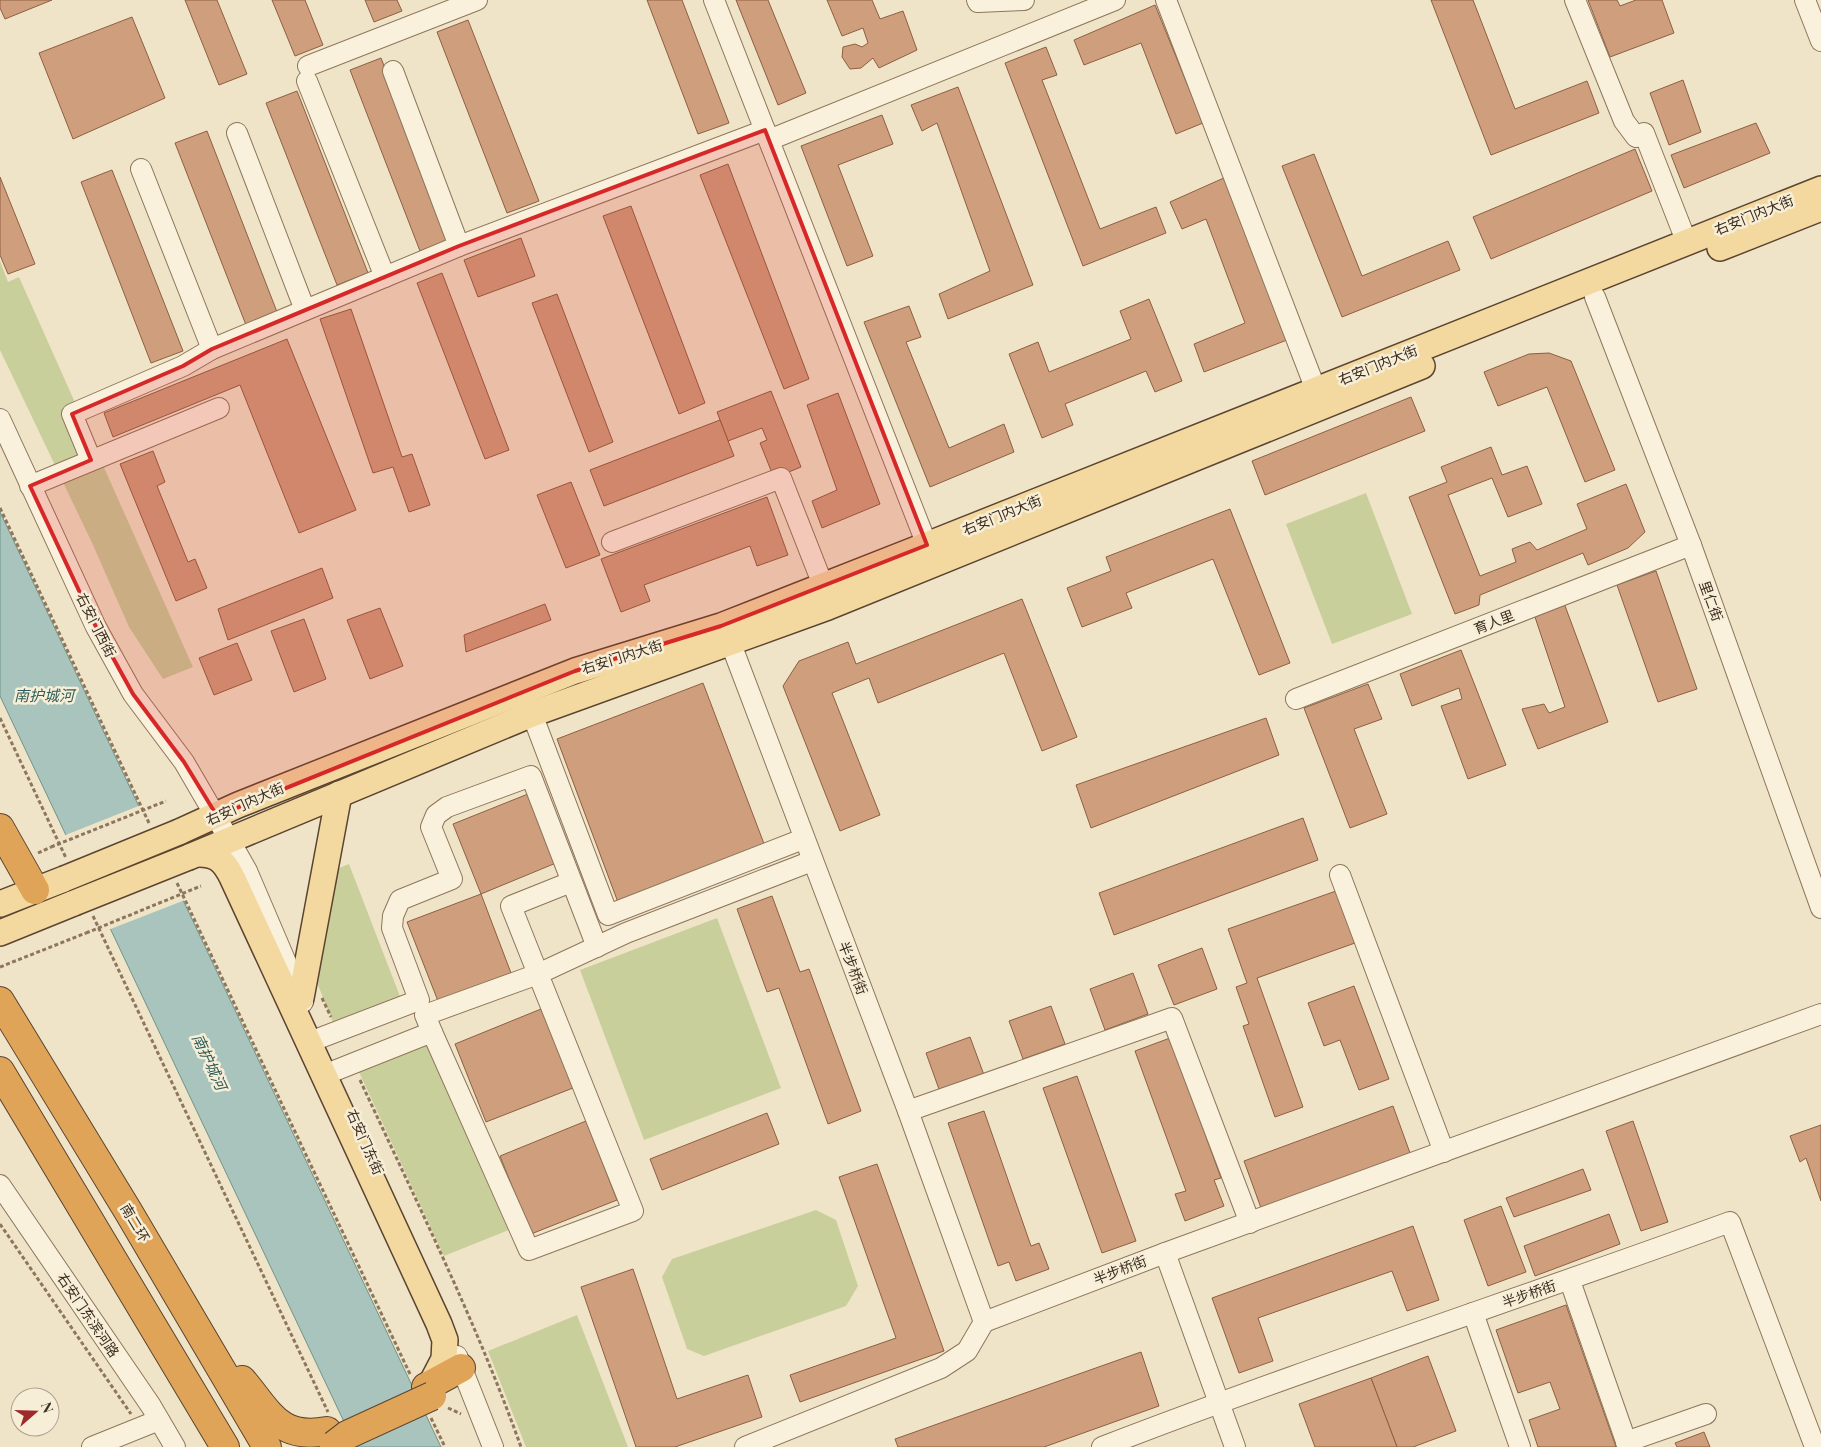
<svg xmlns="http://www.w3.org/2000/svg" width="1821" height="1447" viewBox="0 0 1821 1447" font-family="'Playfair Display','Noto Sans SC',serif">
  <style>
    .green { fill: #c9cf9b }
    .water { fill: #a9c4bc; stroke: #6f938a }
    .pier { fill: #f0e4c8 }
    .building { fill: #cf9f7d; stroke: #8d5f41 }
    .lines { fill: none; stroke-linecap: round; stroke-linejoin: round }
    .minor-casing { stroke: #8d765c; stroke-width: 22 }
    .major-casing { stroke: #5b4430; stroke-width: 28 }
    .highway-casing { stroke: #5b4430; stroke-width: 30 }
    .path { stroke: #8d765c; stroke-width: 3; stroke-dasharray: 4 2.5; stroke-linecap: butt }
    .minor { stroke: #faf1dc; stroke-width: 20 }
    .major { stroke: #f3d9a0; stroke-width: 25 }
    .highway { stroke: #e0a458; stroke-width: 28 }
    .major-bridge-casing { stroke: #5b4430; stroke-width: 28; stroke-linecap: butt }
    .highway-bridge-casing { stroke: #5b4430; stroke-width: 30; stroke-linecap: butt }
    .path-bridge { stroke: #8d765c; stroke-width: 3; stroke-dasharray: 4 2.5; stroke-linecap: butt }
    .major-bridge { stroke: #f3d9a0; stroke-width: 25 }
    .highway-bridge { stroke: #e0a458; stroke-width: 28 }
    .marked { fill: #d62828; fill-opacity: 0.2; stroke: #d62828; stroke-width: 4; stroke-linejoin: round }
    .labels { text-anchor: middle; stroke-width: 5; stroke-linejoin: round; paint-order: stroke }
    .street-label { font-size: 14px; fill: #3d2e20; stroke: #f7eed8 }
    .water-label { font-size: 15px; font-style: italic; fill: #2f5d5a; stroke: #f7eed8 }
  </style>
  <rect width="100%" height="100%" fill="#f0e4c8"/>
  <!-- green -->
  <g class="green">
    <path d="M0,261L8,282L19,277L193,667L163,679L129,627L93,545L0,350Z"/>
    <path d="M1366,493L1412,614L1332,644L1286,524Z"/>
    <path d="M349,864L401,999L334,1025L310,965L327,873Z"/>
    <path d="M717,918L781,1088L644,1140L580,970Z"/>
    <path d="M428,1044L511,1229L444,1256L359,1072Z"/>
    <path d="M816,1210L836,1220L858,1286L846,1306L704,1356L687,1349L662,1277L672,1259Z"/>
    <path d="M577,1315L628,1447H526L488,1351Z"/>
  </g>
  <!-- water -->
  <path class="water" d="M0,512L441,1447H356L0,696Z"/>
  <!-- pier -->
  <path class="pier" d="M141,805L185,900L108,930L63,836Z"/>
  <!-- building -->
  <g class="building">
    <path d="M0,0H52L5,19L0,8Z"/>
    <path d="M185,0H217L247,74L219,85Z"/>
    <path d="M272,0H305L323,45L295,56Z"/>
    <path d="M365,0H397L402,11L374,22Z"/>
    <path d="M647,0H682L729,123L698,134Z"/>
    <path d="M736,0H768L806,93L778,105Z"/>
    <path d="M827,0H872L880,19L903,11L917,50L879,68L873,58L861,68L850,69L842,57L843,47L855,44L862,47L868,43L863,28L842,36Z"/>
    <path d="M1431,0H1473L1515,109L1587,81L1599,113L1491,155Z"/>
    <path d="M1588,0H1617L1620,6L1636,0H1662L1674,33L1610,57Z"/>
    <path d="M1155,5L1203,123L1176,134L1141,43L1084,65L1074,40Z"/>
    <path d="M132,17L165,98L73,139L39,53Z"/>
    <path d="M468,20L539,201L507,213L437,32Z"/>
    <path d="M1046,47L1057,75L1042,80L1100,229L1156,207L1166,233L1083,266L1005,63Z"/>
    <path d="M381,58L452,239L420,251L350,70Z"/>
    <path d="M1683,80L1701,132L1669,145L1650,93Z"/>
    <path d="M958,87L1033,285L948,319L939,294L990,271L937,123L922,131L911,105Z"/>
    <path d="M297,91L368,273L337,285L266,103Z"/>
    <path d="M882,115L893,144L838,165L873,256L847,266L801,146Z"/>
    <path d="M1756,123L1770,153L1684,188L1671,155Z"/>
    <path d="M207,131L277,312L246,325L175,143Z"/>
    <path d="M1635,149L1652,191L1491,259L1473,217Z"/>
    <path d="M1314,154L1362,276L1448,241L1460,270L1342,317L1282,166Z"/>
    <path d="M728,164L809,379L784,389L700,175Z"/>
    <path d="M112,170L183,351L151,363L81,182Z"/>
    <path d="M0,177L35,264L8,274L0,255Z"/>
    <path d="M1226,177L1287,340L1204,372L1194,344L1245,323L1206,219L1182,229L1170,202Z"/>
    <path d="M631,206L705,403L679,414L603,216Z"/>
    <path d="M521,238L535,276L478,297L464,260Z"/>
    <path d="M442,273L509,450L485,459L417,283Z"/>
    <path d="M557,294L613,442L589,452L532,303Z"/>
    <path d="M1149,299L1182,381L1155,392L1146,371L1065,404L1073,425L1042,438L1009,354L1038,342L1049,372L1131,339L1120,311Z"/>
    <path d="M909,306L921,337L906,342L949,448L1004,424L1014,452L930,487L864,322Z"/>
    <path d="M351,309L402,457L412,454L430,505L409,512L393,467L373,473L320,319Z"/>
    <path d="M287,339L356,510L299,533L240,385L113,437L104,413Z"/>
    <path d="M1549,353L1571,361L1615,470L1585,482L1547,387L1498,406L1484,372L1529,354Z"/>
    <path d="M771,391L801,467L774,478L760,443L767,440L762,428L728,441L717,412Z"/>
    <path d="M838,393L880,504L822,528L812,501L837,490L807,405Z"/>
    <path d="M1411,397L1425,431L1265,495L1252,461Z"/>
    <path d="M720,420L734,456L604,506L590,470Z"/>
    <path d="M1491,447L1502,475L1527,466L1542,504L1508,517L1492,478L1448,495L1480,576L1516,562L1512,549L1530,542L1537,550L1587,529L1577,504L1626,484L1645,532L1628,548L1588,565L1583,553L1480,595L1479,605L1455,614L1409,497L1447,482L1441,467Z"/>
    <path d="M153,451L165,482L157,486L188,562L195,559L207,588L176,601L120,464Z"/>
    <path d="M571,482L600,555L566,568L537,495Z"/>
    <path d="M767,497L788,555L757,566L750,546L644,585L650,601L621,612L601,559Z"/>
    <path d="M1230,509L1290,663L1259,675L1213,559L1126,593L1132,608L1082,627L1067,588L1111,571L1106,557Z"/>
    <path d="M322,568L333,598L228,640L218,609Z"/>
    <path d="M1656,571L1697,689L1658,702L1617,585Z"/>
    <path d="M1022,599L1077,737L1042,751L1004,653L878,703L869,678L832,693L880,815L840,831L783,686L799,661L848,642L856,664Z"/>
    <path d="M1564,603L1608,722L1538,749L1522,709L1544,704L1549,713L1565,707L1534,614Z"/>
    <path d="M545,604L551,620L466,652L464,635Z"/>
    <path d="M380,608L403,666L370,679L347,620Z"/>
    <path d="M304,619L326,679L294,692L271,631Z"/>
    <path d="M237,643L252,680L214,695L199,658Z"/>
    <path d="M1461,650L1506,765L1468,779L1441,706L1462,699L1459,688L1412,706L1400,674Z"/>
    <path d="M703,683L766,849L619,905L557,739Z"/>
    <path d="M1368,684L1382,719L1354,729L1387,814L1350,828L1304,708Z"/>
    <path d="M1266,718L1279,755L1091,828L1076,785Z"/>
    <path d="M528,794L556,863L481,894L453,824Z"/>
    <path d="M1303,818L1318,860L1114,935L1099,893Z"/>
    <path d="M1336,891L1355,943L1257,978L1303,1107L1275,1117L1243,1026L1249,1024L1236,987L1247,983L1228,929Z"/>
    <path d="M481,894L511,973L438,1001L407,922Z"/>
    <path d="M772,896L800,972L809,969L861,1111L828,1124L779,988L767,992L737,909Z"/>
    <path d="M1202,948L1217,989L1174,1005L1158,965Z"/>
    <path d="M1133,973L1148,1014L1105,1030L1090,989Z"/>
    <path d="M1354,986L1389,1079L1359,1090L1340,1040L1324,1046L1308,1003Z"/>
    <path d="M1051,1006L1065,1044L1023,1059L1009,1021Z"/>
    <path d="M541,1009L573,1088L486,1122L455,1044Z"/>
    <path d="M970,1037L984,1075L940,1092L926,1053Z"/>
    <path d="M1170,1038L1221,1178L1214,1180L1224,1206L1185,1221L1175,1194L1186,1191L1135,1051Z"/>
    <path d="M1077,1076L1136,1241L1102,1253L1043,1088Z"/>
    <path d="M1393,1106L1410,1153L1261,1208L1244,1161Z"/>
    <path d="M984,1111L1031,1246L1039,1243L1049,1269L1016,1281L1009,1262L998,1266L948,1123Z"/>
    <path d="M767,1113L779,1144L662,1190L650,1159Z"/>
    <path d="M586,1121L617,1200L531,1234L500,1156Z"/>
    <path d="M1633,1121L1668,1222L1641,1231L1606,1131Z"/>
    <path d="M1821,1125V1201L1806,1158L1800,1162L1790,1136Z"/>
    <path d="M877,1164L944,1351L800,1402L790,1375L896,1338L839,1177Z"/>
    <path d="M1583,1169L1591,1190L1514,1217L1506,1198Z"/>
    <path d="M1501,1206L1526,1272L1488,1286L1464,1220Z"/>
    <path d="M1609,1214L1620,1244L1535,1276L1524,1246Z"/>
    <path d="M1413,1226L1439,1300L1407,1311L1392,1271L1258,1318L1273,1361L1239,1373L1212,1298Z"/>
    <path d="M633,1269L677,1399L748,1375L762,1417L675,1447H636L581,1287Z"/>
    <path d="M1566,1305L1616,1447H1538L1529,1420L1560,1409L1550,1382L1518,1393L1496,1330Z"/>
    <path d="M1141,1352L1159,1406L1044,1447H898L895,1439Z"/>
    <path d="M1428,1356L1456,1431L1413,1447H1397L1371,1378Z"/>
    <path d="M1371,1378L1397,1447H1315L1299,1404Z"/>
    <path d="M1704,1432L1710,1447H1677L1675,1443Z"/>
  </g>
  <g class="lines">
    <!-- minor casing -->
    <g class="minor-casing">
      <g id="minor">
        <path d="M714,0L927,545"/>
        <path d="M977,0L978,2L1024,0"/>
        <path d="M1166,0L1316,390"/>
        <path d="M1575,0L1624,121L1636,137L1644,133L1687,243"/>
        <path d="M1805,0L1821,41"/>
        <path d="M308,66L477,0"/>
        <path d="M393,71L459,246"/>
        <path d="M307,81L385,277"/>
        <path d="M237,133L305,310"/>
        <path d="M769,140L1115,0"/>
        <path d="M141,169L212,349"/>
        <path d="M1595,297L1691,545L1821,908"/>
        <path d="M0,419L96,627L133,694L184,762L230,841L247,871L303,1002"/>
        <path d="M91,460L72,414L183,366L212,349L459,246L765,130"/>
        <path d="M30,486L219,408"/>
        <path d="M612,542L781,478L823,585"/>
        <path d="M731,644L908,1111L984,1322"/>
        <path d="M1296,699L1691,545"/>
        <path d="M532,714L608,915L803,839"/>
        <path d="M1340,875L1444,1152"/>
        <path d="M432,1032L425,1015L538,974L511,906L571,882"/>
        <path d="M320,1038L419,1000L392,928L393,916L400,900L452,879L431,827L436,815L447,807L531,776L597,947"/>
        <path d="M334,1071L432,1032L529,1250L633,1211L538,974L626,933L812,861"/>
        <path d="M908,1111L1172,1018L1250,1223"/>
        <path d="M0,1185L151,1406L175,1447"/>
        <path d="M1165,1253L1235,1447"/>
        <path d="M1570,1281L1628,1447"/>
        <path d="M1473,1313L1520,1447"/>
        <path d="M457,1356L493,1447"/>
        <path d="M1626,1442L1706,1414"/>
        <path d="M92,1447L159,1420"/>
        <path d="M745,1447L941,1368L967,1351L984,1322L1165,1253L1821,1014"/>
        <path d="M1102,1447C1310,1367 1521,1298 1730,1222L1815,1447"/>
      </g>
    </g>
    <!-- major casing -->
    <g class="major-casing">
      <g id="major">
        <path d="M1720,248L1821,208"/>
        <path d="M179,832L238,805L575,671L721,626L927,545L1821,189"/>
        <path d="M199,854C217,854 224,861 232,877L439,1324L445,1340L444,1359L431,1384"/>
        <path d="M189,857L532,714L828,607L1422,366"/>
        <path d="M0,904L64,879"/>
        <path d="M0,933L74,903"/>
        <path d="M301,998L339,794"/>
      </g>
    </g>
    <!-- highway casing -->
    <g class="highway-casing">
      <g id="highway">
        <path d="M0,828L35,890"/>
        <path d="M0,1001L128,1211L267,1447"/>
        <path d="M0,1071L225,1447"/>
        <path d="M242,1380C270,1413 279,1440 327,1431"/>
        <path d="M426,1387L461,1368"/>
      </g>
    </g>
    <!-- path -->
    <g class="path">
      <path d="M0,508L149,823"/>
      <path d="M0,718L66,858"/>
      <path d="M38,853L51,847"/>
      <path d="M177,883L410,1374"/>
      <path d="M93,916L328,1412"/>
      <path d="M0,967L86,933"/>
      <path d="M322,998L331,1017"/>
      <path d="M360,1080C416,1201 476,1321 521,1447"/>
      <path d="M0,1224L131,1414"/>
      <path d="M448,1408L461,1414"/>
      <path d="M431,1418L445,1447"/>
    </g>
    <!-- minor -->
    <use href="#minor" class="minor"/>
    <!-- major -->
    <use href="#major" class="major"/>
    <!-- highway -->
    <use href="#highway" class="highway"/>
    <!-- major-bridge casing -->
    <g class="major-bridge-casing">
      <g id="major-bridge">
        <path d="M64,879L179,832"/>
        <path d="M74,903L189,857"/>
      </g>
    </g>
    <!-- highway-bridge casing -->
    <g class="highway-bridge-casing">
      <path id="highway-bridge" d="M334,1445L347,1435L432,1396"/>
    </g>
    <!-- path-bridge -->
    <g class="path-bridge">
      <path d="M51,847L166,801"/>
      <path d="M86,933L201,886"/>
    </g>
    <!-- major-bridge -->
    <use href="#major-bridge" class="major-bridge"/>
    <!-- highway-bridge -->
    <use href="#highway-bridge" class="highway-bridge"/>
  </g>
  <!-- marked area -->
  <path class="marked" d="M765,130L927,545L721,626L575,671L217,816L184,762L133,694L96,627L30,486L91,460L72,414L183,366L212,349L459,246Z"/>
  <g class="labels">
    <!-- street labels -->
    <g class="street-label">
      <text transform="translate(1754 215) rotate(-22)" y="5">右安门内大街</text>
      <text transform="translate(1378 365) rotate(-22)" y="5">右安门内大街</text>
      <text transform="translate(1002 515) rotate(-22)" y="5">右安门内大街</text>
      <text transform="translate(1711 601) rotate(70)" y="5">里仁街</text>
      <text transform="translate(1494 622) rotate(-21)" y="5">育人里</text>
      <text transform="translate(96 625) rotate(63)" y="5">右安门西街</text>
      <text transform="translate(622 657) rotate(-17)" y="5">右安门内大街</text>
      <text transform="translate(245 804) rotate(-24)" y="5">右安门内大街</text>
      <text transform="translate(853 968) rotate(69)" y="5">半步桥街</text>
      <text transform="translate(365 1142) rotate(66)" y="5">右安门东街</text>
      <text transform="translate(135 1223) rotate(59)" y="5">南二环</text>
      <text transform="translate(1120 1270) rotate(-21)" y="5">半步桥街</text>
      <text transform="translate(1529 1294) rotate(-19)" y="5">半步桥街</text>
      <text transform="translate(88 1315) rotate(56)" y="5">右安门东滨河路</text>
    </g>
    <!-- water labels -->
    <g class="water-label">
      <text x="44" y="701">南护城河</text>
      <text transform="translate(209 1062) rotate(65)" y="5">南护城河</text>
    </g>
  </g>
  <!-- north arrow -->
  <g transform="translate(35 1412) rotate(70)"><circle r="24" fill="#f7eed8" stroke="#ada18e"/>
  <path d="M0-4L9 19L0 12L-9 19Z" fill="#9e2a2b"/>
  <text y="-8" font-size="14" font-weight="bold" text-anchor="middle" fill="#3d2e20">N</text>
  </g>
</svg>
